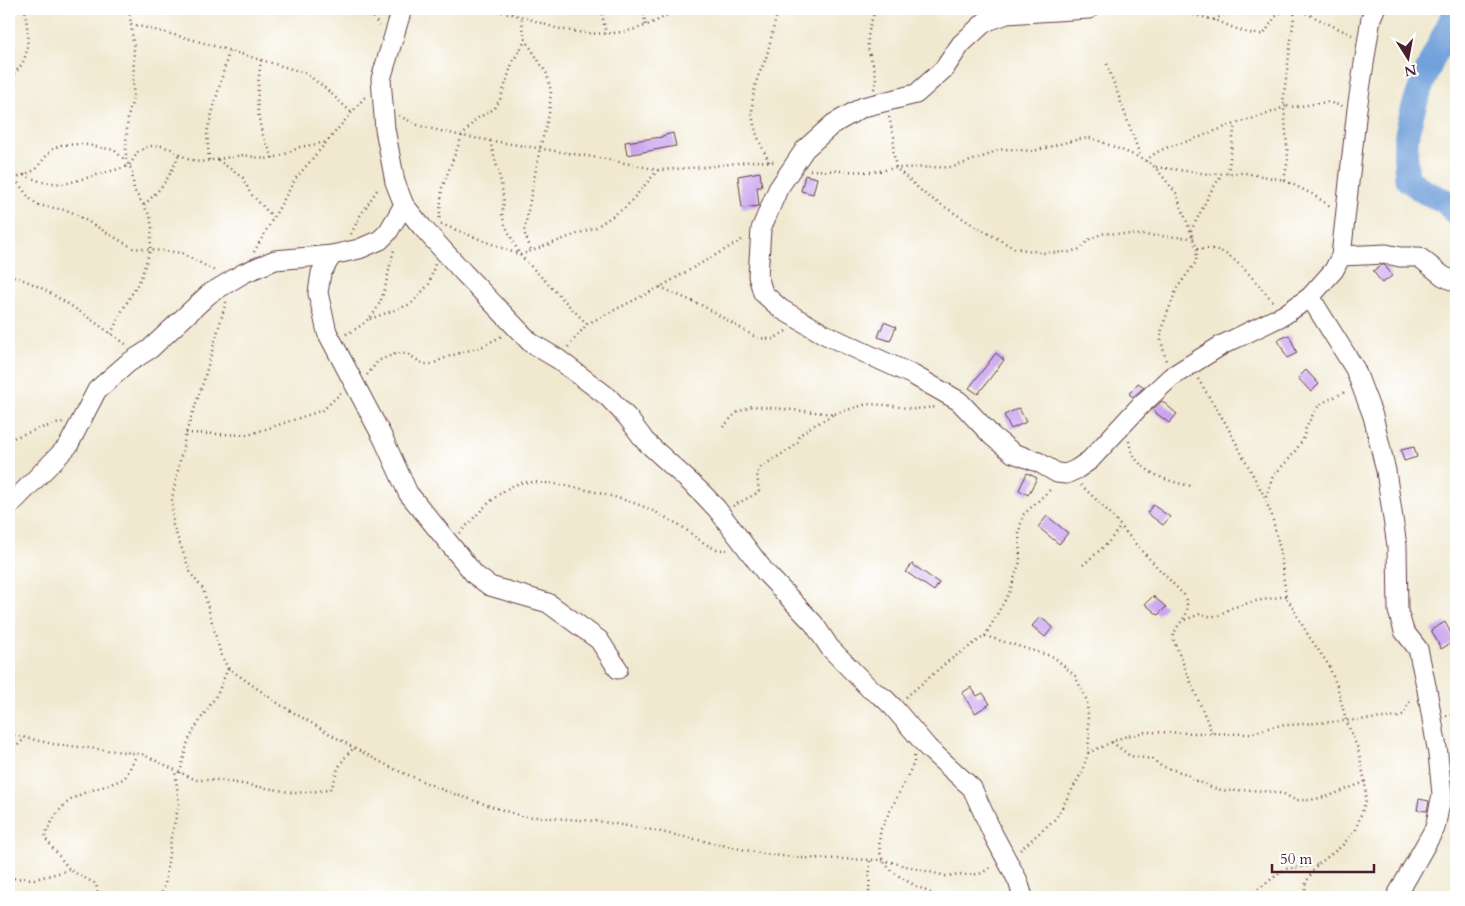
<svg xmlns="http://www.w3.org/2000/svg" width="1465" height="906" viewBox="0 0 1465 906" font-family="Cardo,serif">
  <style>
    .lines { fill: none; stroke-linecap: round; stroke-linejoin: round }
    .river { stroke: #71a0da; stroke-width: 25 }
    .building { fill: #caa6ef }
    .minor-casing { stroke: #633d44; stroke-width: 21 }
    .path { stroke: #633d44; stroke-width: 2.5; stroke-dasharray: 1 4; stroke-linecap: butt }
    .minor { stroke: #fff; stroke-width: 19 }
  </style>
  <rect width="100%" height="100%" fill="#fff"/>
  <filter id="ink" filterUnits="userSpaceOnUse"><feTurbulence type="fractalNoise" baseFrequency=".02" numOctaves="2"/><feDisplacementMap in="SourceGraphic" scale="10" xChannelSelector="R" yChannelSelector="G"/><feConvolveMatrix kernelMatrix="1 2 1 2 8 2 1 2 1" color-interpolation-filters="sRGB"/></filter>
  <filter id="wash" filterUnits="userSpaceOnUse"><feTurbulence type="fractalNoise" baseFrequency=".0096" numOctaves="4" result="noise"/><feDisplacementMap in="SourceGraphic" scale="20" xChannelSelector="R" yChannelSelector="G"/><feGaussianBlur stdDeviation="1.12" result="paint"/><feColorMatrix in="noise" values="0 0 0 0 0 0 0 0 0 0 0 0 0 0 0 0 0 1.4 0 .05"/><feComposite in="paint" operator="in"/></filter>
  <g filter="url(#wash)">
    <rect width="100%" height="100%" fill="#f0e9d0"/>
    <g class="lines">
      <!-- river -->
      <path class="river" d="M1456,10C1438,47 1417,88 1408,129C1404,145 1406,163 1407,179L1425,192L1445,201L1456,214"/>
    </g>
    <g id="blocks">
      <!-- building -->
      <g class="building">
        <path d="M673,133L676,146L627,155L625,142L662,137V136Z"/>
        <path d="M760,172L762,187H757L759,206L742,208L738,176Z"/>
        <path d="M805,175L817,178L813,194L801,191Z"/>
        <path d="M1382,265H1385L1392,276L1382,283L1373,271Z"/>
        <path d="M884,322L896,327L890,341L878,337Z"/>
        <path d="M1289,335L1297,353L1287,358L1278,340Z"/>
        <path d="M996,353L1004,360L978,394L969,388Z"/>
        <path d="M1306,370L1319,384L1311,392L1298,378Z"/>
        <path d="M1138,383L1144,387L1133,397L1129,394Z"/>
        <path d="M1162,401L1177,414L1169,423L1152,410Z"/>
        <path d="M1019,408L1026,422L1011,429L1004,415Z"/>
        <path d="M1414,447L1417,457L1404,461L1401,450Z"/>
        <path d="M1027,473L1037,478L1028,495L1019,490Z"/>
        <path d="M1153,505L1170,517L1163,525L1147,513Z"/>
        <path d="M1047,516L1068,533L1059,544L1038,527Z"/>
        <path d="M912,564L939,583L934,591L906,572Z"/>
        <path d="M1153,596L1166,607L1158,615L1145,604Z"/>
        <path d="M1040,617L1053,627L1045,637L1032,626Z"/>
        <path d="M1445,622L1455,641L1441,649L1431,630Z"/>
        <path d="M971,687L977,696L983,693L990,704L975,713L962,693Z"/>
        <path d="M1419,799L1429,801L1427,811L1417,810Z"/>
      </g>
    </g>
  </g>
  <g filter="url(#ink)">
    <use href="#blocks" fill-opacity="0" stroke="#633d44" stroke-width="1"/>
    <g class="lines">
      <!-- minor casing -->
      <g class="minor-casing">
        <g id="minor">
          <path d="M402,9L381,79L385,129L395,182L404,205L422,227L464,273L531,343L558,359L608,397L628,418L645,441L702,493L717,509L765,572L814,624L830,648L870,689L884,698L893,707L928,748L972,788L993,834L1018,881L1023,897"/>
          <path d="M1089,9L1007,14L985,22L961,44L944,69L916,94L863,107L833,124L805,149L778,189L761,229L758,276L763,293L781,309L824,334L913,375L959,401L992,436L1013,453L1038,462L1057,473L1066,474L1077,469L1090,460L1140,406L1171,377L1222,345L1284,315L1310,297L1334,270L1341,256L1357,109L1371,18L1375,9"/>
          <path d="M332,255L321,273L318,293L327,332L383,438L408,493L475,575L490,586L548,603L599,640L618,669"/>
          <path d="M1341,256L1386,254L1400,257H1419L1443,276L1456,282"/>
          <path d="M1310,297L1355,369L1373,416L1386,471L1397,546L1398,611L1404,631L1418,649L1427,690L1438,754L1442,794L1435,828L1396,897"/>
          <path d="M9,506L68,446L97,390L128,363L150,349L209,294L244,273L275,260L332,255L359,249L380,240L388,232L404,205"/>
        </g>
      </g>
      <!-- path -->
      <g class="path">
        <path d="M368,9L379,26"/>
        <path d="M482,9C495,11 510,13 523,17C534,20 545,25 556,28C600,38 639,36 676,9"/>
        <path d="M601,9L606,34"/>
        <path d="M643,9L646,27"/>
        <path d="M964,9L971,13"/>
        <path d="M1122,9L1136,10L1143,9"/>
        <path d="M1169,9C1184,13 1200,16 1215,20C1231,26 1247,36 1264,34L1275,17L1286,9"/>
        <path d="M1295,9L1283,102L1286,106L1295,107L1326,102L1343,106"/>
        <path d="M1297,9L1352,35"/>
        <path d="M1214,20L1233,9"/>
        <path d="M131,24L194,40L305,73L324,87L352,113"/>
        <path d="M525,39L547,74L551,92L549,115L540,148L524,232L531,250"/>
        <path d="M261,60C258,82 255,106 261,128C263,138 269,148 273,158"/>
        <path d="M1107,64L1141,158"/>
        <path d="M9,76C33,64 28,32 25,9"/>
        <path d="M874,89C880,73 870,62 868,47C867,34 871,20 876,9"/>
        <path d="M399,116L420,126L462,136L605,159L658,170L705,167L754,161L777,162"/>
        <path d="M889,117L894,137L893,150L896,168L926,195L970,223L1014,248L1045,253L1069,252L1080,249L1091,238L1105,233L1194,238"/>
        <path d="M490,141L501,182L504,202L502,214L505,225L520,255L596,227L626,207L658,170"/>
        <path d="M209,160L207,132L229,51"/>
        <path d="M218,160L243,178L250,193L273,217"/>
        <path d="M1146,161C1159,147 1177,145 1195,139C1208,134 1221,128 1235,124C1253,118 1268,115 1286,106"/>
        <path d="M769,162C755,133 747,116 756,83C758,75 763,66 766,58C771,42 773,25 779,9"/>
        <path d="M1156,167L1209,174L1245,173L1284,180L1312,194L1330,206"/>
        <path d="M810,170L873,172L896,168L953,167L988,155L997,150L1008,149L1033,151L1079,139L1092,138L1141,158L1155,167L1176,193L1197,249L1196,262L1177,288L1162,327L1161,340L1166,361"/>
        <path d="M1228,173L1235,124"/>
        <path d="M24,175L42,182L64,184L129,166L138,152L148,146H161L171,149L188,159L200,162L243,155L265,159L281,156L300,147L327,142"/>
        <path d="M15,179L30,199L38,205L70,211L133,248L182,253L215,271"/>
        <path d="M1284,180L1288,159L1284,107"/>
        <path d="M9,181L35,170L51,150L61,145L82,144L114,150L125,160"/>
        <path d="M144,205C163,187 170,177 179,154"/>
        <path d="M439,223L442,188L462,136L476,119L494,109L500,100L513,61L523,45L525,39L521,16"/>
        <path d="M441,224L520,255L587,324"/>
        <path d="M1191,231L1210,193L1222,174"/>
        <path d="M351,234L360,216L379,187"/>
        <path d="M1197,249C1204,249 1213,248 1220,251C1237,257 1262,289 1274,303"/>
        <path d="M254,252L296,178L365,97"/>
        <path d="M9,275C47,285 94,322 127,345"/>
        <path d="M660,287L703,306L757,338L773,339L788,330"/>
        <path d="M226,302L203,383L186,433L172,498L173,525L191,574L203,589L221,655L228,668L279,704L354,748L394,769L448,792L521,816L597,821L652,830L764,854L802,858L882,860L946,876L980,874L992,867"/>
        <path d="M370,319L411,304L429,284L435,264"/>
        <path d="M111,334L122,311L141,278L150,250L152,228L150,216L134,190L132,170L126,161V142L128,117L133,99L134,49L129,9"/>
        <path d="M346,334C387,315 383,288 394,250"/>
        <path d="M568,347L587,324L660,287L745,238"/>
        <path d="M367,375L378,361L397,353L408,354L423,364H432L447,357L483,346L502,336"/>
        <path d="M1198,379L1226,424L1264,496L1272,516L1280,550L1286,596L1308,635L1328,664L1337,686L1346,720L1358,749L1365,782L1366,800L1356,829L1342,846L1317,865L1306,882L1304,897"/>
        <path d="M723,427L736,413L752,406L834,414L867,404L886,405L914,409L938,407"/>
        <path d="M186,433L248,435L323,410L341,393"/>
        <path d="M9,438H13L38,429L63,422"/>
        <path d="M1129,441C1132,470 1167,482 1192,486"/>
        <path d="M1081,485L1110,513L1139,548L1184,595C1195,619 1175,620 1173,639L1212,733"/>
        <path d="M1266,497L1273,476L1290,458L1303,440L1306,427L1316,409L1322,403L1347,391"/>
        <path d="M733,506L759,492L757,473L761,467L790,449L797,443L800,435L811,427L834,414"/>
        <path d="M460,533C475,517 499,488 521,483C547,478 622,497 647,508C658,513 668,519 678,524C694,534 707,551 727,550"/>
        <path d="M1083,565L1107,544L1121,526"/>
        <path d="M1185,620L1200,614L1209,616H1217L1231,608L1256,601L1286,596"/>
        <path d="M985,636L1054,657L1075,676L1087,701L1089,738L1088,753L1082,772L1056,818L1020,850"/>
        <path d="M906,697L947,662L985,636L1009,593L1020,562L1019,532L1023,515L1052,488"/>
        <path d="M1446,716L1456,714"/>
        <path d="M9,734L53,744L142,754L196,780H218L296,793L329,790C334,784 335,778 337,771C341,762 346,755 354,748"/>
        <path d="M1112,742L1130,756L1152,759L1161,766L1187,774L1193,779L1213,788L1226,791L1250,790L1274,792L1284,794L1295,800H1310L1329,796L1365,782"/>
        <path d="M1088,753L1123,737L1145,732L1250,734L1275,726L1398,717L1404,714L1411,699"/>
        <path d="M914,756V763L881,829C879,838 878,852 883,860C892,877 923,889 939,897"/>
        <path d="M9,757L13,750L25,738"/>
        <path d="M180,773L188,741L200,720L218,693L228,668"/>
        <path d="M9,878L35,879L70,870"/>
        <path d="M99,897L96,884L70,870L45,838C46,831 49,827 53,820C72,788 95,793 125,778L137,754"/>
        <path d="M160,897L165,885L171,838L179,804L175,770"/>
        <path d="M869,897L870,860"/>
        <path d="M1252,897L1257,890L1285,869L1317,865"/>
      </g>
      <!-- minor -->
      <use href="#minor" class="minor"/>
    </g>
  </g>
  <!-- margin -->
  <rect width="1465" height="906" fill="none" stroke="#fff" stroke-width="30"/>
  <!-- north arrow -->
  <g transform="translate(1408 58) rotate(169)" stroke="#ffffff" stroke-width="4" paint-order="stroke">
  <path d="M0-4L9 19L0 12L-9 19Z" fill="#4a1f2b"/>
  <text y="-8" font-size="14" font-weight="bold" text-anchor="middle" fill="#4a1f2b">N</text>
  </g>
  <!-- scale -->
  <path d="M1272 864v8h102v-8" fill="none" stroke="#4a1f2b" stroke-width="2.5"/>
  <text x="1280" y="864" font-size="15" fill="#4a1f2b" stroke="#ffffff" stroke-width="4" paint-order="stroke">50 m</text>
</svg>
